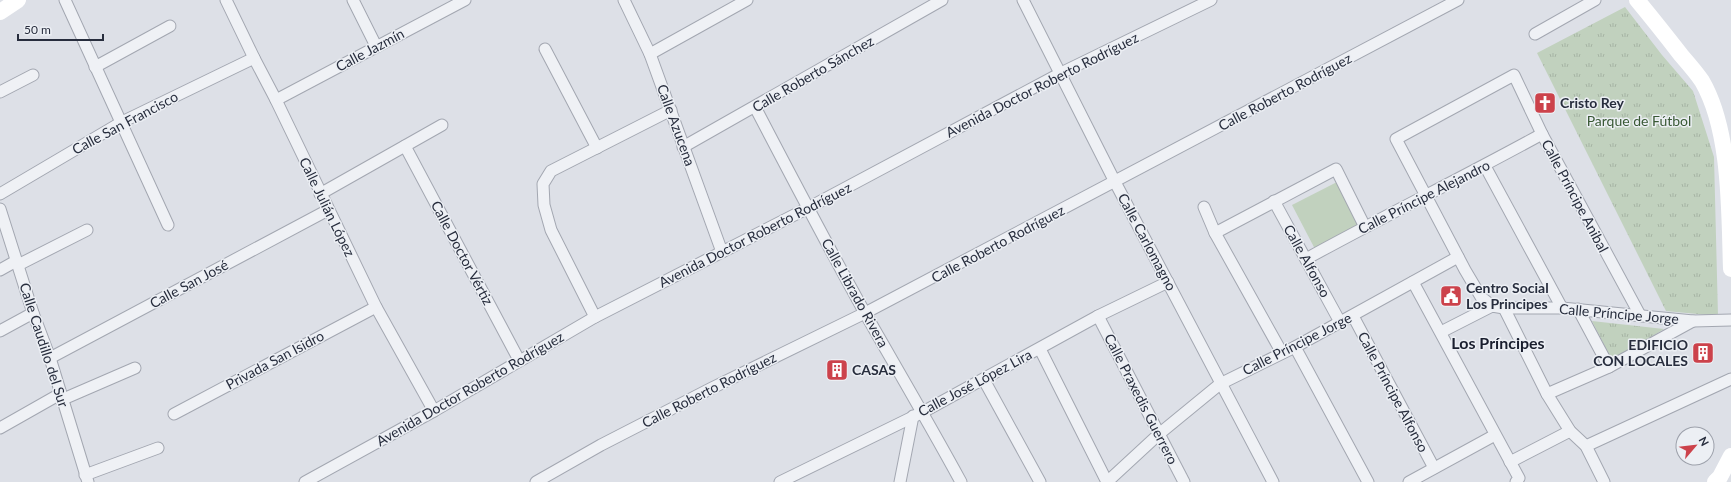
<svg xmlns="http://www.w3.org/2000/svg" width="1731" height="482" viewBox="0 0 1731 482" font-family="Lato,sans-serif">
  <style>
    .grass { fill: #c1d1be }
    .park { fill: url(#park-tufts) }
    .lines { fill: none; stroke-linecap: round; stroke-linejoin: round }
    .street-casing { stroke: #a3a7b1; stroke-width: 13 }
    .street { stroke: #eff1f5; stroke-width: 11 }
    .secondary { stroke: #fff; stroke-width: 16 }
    .labels { text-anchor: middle; stroke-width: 3; stroke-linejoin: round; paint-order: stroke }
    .street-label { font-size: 14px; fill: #272d3d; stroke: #eceff4 }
    .poi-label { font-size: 14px; font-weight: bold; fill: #272d3d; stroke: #eceff4; text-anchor: start }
    .park-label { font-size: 14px; fill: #385834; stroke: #eceff4 }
    .quarter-label { font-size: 16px; font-weight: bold; fill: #191e2e; stroke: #eceff4 }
  </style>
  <defs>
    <pattern id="park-tufts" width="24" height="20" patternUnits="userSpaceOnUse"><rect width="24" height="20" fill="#c1d1be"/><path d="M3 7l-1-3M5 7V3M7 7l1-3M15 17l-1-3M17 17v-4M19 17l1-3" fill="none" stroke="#a6b4a4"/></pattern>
  </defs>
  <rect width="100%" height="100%" fill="#dde0e7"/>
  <!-- grass -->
  <path class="grass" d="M1339,181L1363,226L1316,251L1292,205Z"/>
  <!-- park -->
  <g class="park">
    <path d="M1625,7L1662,55L1693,91L1714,157L1718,316L1666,311L1537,53Z"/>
    <path d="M1592,321L1664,329L1612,361Z"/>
  </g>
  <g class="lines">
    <!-- street casing -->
    <g class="street-casing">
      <g id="street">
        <path d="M65,0L168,225"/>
        <path d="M226,0L254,58L276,100L376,307L434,411"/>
        <path d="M353,0L376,46"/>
        <path d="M624,0L650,54L722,252"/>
        <path d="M1023,0L1115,182L1273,482"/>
        <path d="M1535,34L1595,0"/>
        <path d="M545,49L597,148"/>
        <path d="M650,54L747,0"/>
        <path d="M95,67L170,26"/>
        <path d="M0,92L33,75"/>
        <path d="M276,100L465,0"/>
        <path d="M755,107C791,176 827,245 865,313C897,369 930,425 961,482"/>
        <path d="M405,146L519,360"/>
        <path d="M683,147L942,0"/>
        <path d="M1485,166L1562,308"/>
        <path d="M0,194L122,122L254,58"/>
        <path d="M320,194L442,125"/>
        <path d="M1274,201L1340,322"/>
        <path d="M1204,207L1215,233L1282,353"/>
        <path d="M0,209L33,313L50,358L88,482"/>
        <path d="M1215,233L1336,169L1365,227"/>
        <path d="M1306,259C1384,216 1464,177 1542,134"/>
        <path d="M18,265L87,230"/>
        <path d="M0,270L16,261"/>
        <path d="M1413,282L1519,478L1516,482"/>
        <path d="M1492,306L1481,297L1465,270L1396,139L1514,75L1542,134L1640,315"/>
        <path d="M1504,308L1547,394L1570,431L1586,446L1604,482"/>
        <path d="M1578,309L1609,367"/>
        <path d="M1098,316L1184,482"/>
        <path d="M1353,316L1434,468"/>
        <path d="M595,317L551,230L544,205L543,184L551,171L671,110"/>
        <path d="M0,331L33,313"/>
        <path d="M1441,332L1492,306L1504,308H1562L1693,321L1731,320"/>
        <path d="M1295,347L1368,482"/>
        <path d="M1040,349L1107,482"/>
        <path d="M50,358L328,210"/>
        <path d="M984,380L1040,482"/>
        <path d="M1547,394L1609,367L1693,321"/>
        <path d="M61,400L135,368"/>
        <path d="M174,414L376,307"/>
        <path d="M0,428L60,394"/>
        <path d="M1586,446L1731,379"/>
        <path d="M1510,462L1570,431"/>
        <path d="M85,475L158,448"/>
        <path d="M305,482L434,411L595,317L808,208L1061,73L1211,0"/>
        <path d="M536,482L601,445L712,388L865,313L1458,0"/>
        <path d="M780,482L923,412L1098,316L1168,282"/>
        <path d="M900,482L913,416"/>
        <path d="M1107,482L1159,434L1220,384L1295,347L1458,257"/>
        <path d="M1409,482L1495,435"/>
      </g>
    </g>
    <!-- street -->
    <use href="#street" class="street"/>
    <!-- secondary -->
    <g class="secondary">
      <path d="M1637,0C1652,18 1667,37 1681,55C1688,63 1696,72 1702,81C1731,131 1729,211 1731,269"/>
      <path d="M0,12L18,0"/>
      <path d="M1715,482L1720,477L1731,456"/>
    </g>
  </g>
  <!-- icons -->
  <defs>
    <g id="church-square" transform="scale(1.15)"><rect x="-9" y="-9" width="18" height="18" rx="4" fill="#cc424b" stroke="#eceff4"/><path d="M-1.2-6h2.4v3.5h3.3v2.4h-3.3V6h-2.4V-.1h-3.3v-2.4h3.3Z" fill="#fff"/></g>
    <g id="civic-square" transform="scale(1.15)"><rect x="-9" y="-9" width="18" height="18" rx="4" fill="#cc424b" stroke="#eceff4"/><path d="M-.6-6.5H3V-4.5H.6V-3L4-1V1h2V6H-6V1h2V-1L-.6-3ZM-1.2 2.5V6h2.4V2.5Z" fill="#fff"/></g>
    <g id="building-square" transform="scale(1.15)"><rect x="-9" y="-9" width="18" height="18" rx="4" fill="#cc424b" stroke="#eceff4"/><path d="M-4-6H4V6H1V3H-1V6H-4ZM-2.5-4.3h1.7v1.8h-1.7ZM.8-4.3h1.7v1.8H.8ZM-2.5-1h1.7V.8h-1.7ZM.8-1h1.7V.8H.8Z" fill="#fff"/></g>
  </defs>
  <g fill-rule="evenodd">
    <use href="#church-square" x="1545" y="103"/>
    <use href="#civic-square" x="1451" y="296"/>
    <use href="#building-square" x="1703" y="353"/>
    <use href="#building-square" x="837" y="370"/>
  </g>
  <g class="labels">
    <!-- street labels -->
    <g class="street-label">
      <text transform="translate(370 50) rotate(-28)" y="5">Calle Jazmín</text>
      <text transform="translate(813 74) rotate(-30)" y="5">Calle Roberto Sánchez</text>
      <text transform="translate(1042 85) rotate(-27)" y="5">Avenida Doctor Roberto Rodríguez</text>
      <text transform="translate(1285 92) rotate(-28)" y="5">Calle Roberto Rodríguez</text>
      <text transform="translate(125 123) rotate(-28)" y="5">Calle San Francisco</text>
      <text transform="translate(676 125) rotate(70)" y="5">Calle Azucena</text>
      <text transform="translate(1575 196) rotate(62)" y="5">Calle Príncipe Anibal</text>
      <text transform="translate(1424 197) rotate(-27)" y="5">Calle Príncipe Alejandro</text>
      <text transform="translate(327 207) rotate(64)" y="5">Calle Julián López</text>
      <text transform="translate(755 235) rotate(-27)" y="5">Avenida Doctor Roberto Rodríguez</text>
      <text transform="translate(1147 242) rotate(62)" y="5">Calle Carlomagno</text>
      <text transform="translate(998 244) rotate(-28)" y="5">Calle Roberto Rodríguez</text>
      <text transform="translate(462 253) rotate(62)" y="5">Calle Doctor Vértiz</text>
      <text transform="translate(1307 261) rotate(61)" y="5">Calle Alfonso</text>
      <text transform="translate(189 284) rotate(-28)" y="5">Calle San José</text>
      <text transform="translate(855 293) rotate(61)" y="5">Calle Librado Rivera</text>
      <text transform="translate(1619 314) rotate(5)" y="5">Calle Príncipe Jorge</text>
      <text transform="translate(1297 344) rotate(-27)" y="5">Calle Príncipe Jorge</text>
      <text transform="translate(44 345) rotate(72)" y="5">Calle Caudillo del Sur</text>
      <text transform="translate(275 360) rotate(-28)" y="5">Privada San Isidro</text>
      <text transform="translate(975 383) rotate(-28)" y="5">Calle José López Lira</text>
      <text transform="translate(470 389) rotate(-30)" y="5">Avenida Doctor Roberto Rodríguez</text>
      <text transform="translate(709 390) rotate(-27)" y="5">Calle Roberto Rodríguez</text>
      <text transform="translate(1393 392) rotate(62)" y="5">Calle Príncipe Alfonso</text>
      <text transform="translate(1141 399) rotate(63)" y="5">Calle Praxedis Guerrero</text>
    </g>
    <!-- poi labels -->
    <g class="poi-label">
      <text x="1560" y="108">Cristo Rey</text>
      <text x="1466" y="293">Centro Social<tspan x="1466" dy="16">Los Principes</tspan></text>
      <text x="1688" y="350" text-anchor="end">EDIFICIO<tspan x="1688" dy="16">CON LOCALES</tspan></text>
      <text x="852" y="375">CASAS</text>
    </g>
    <!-- park labels -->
    <g class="park-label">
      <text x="1639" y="126">Parque de Fútbol</text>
    </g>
    <!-- quarter labels -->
    <g class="quarter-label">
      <text x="1498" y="349">Los Príncipes</text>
    </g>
  </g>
  <!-- north arrow -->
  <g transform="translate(1695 446) rotate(62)"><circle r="19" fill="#eceff4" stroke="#9da1ab"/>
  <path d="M0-3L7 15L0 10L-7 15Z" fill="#cc424b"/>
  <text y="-6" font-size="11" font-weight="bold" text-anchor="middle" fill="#272d3d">N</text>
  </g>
  <!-- scale -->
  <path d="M18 34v6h85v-6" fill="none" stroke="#272d3d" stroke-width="2"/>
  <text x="24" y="34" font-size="12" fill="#272d3d" stroke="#eceff4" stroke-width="3" paint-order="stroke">50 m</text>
</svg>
